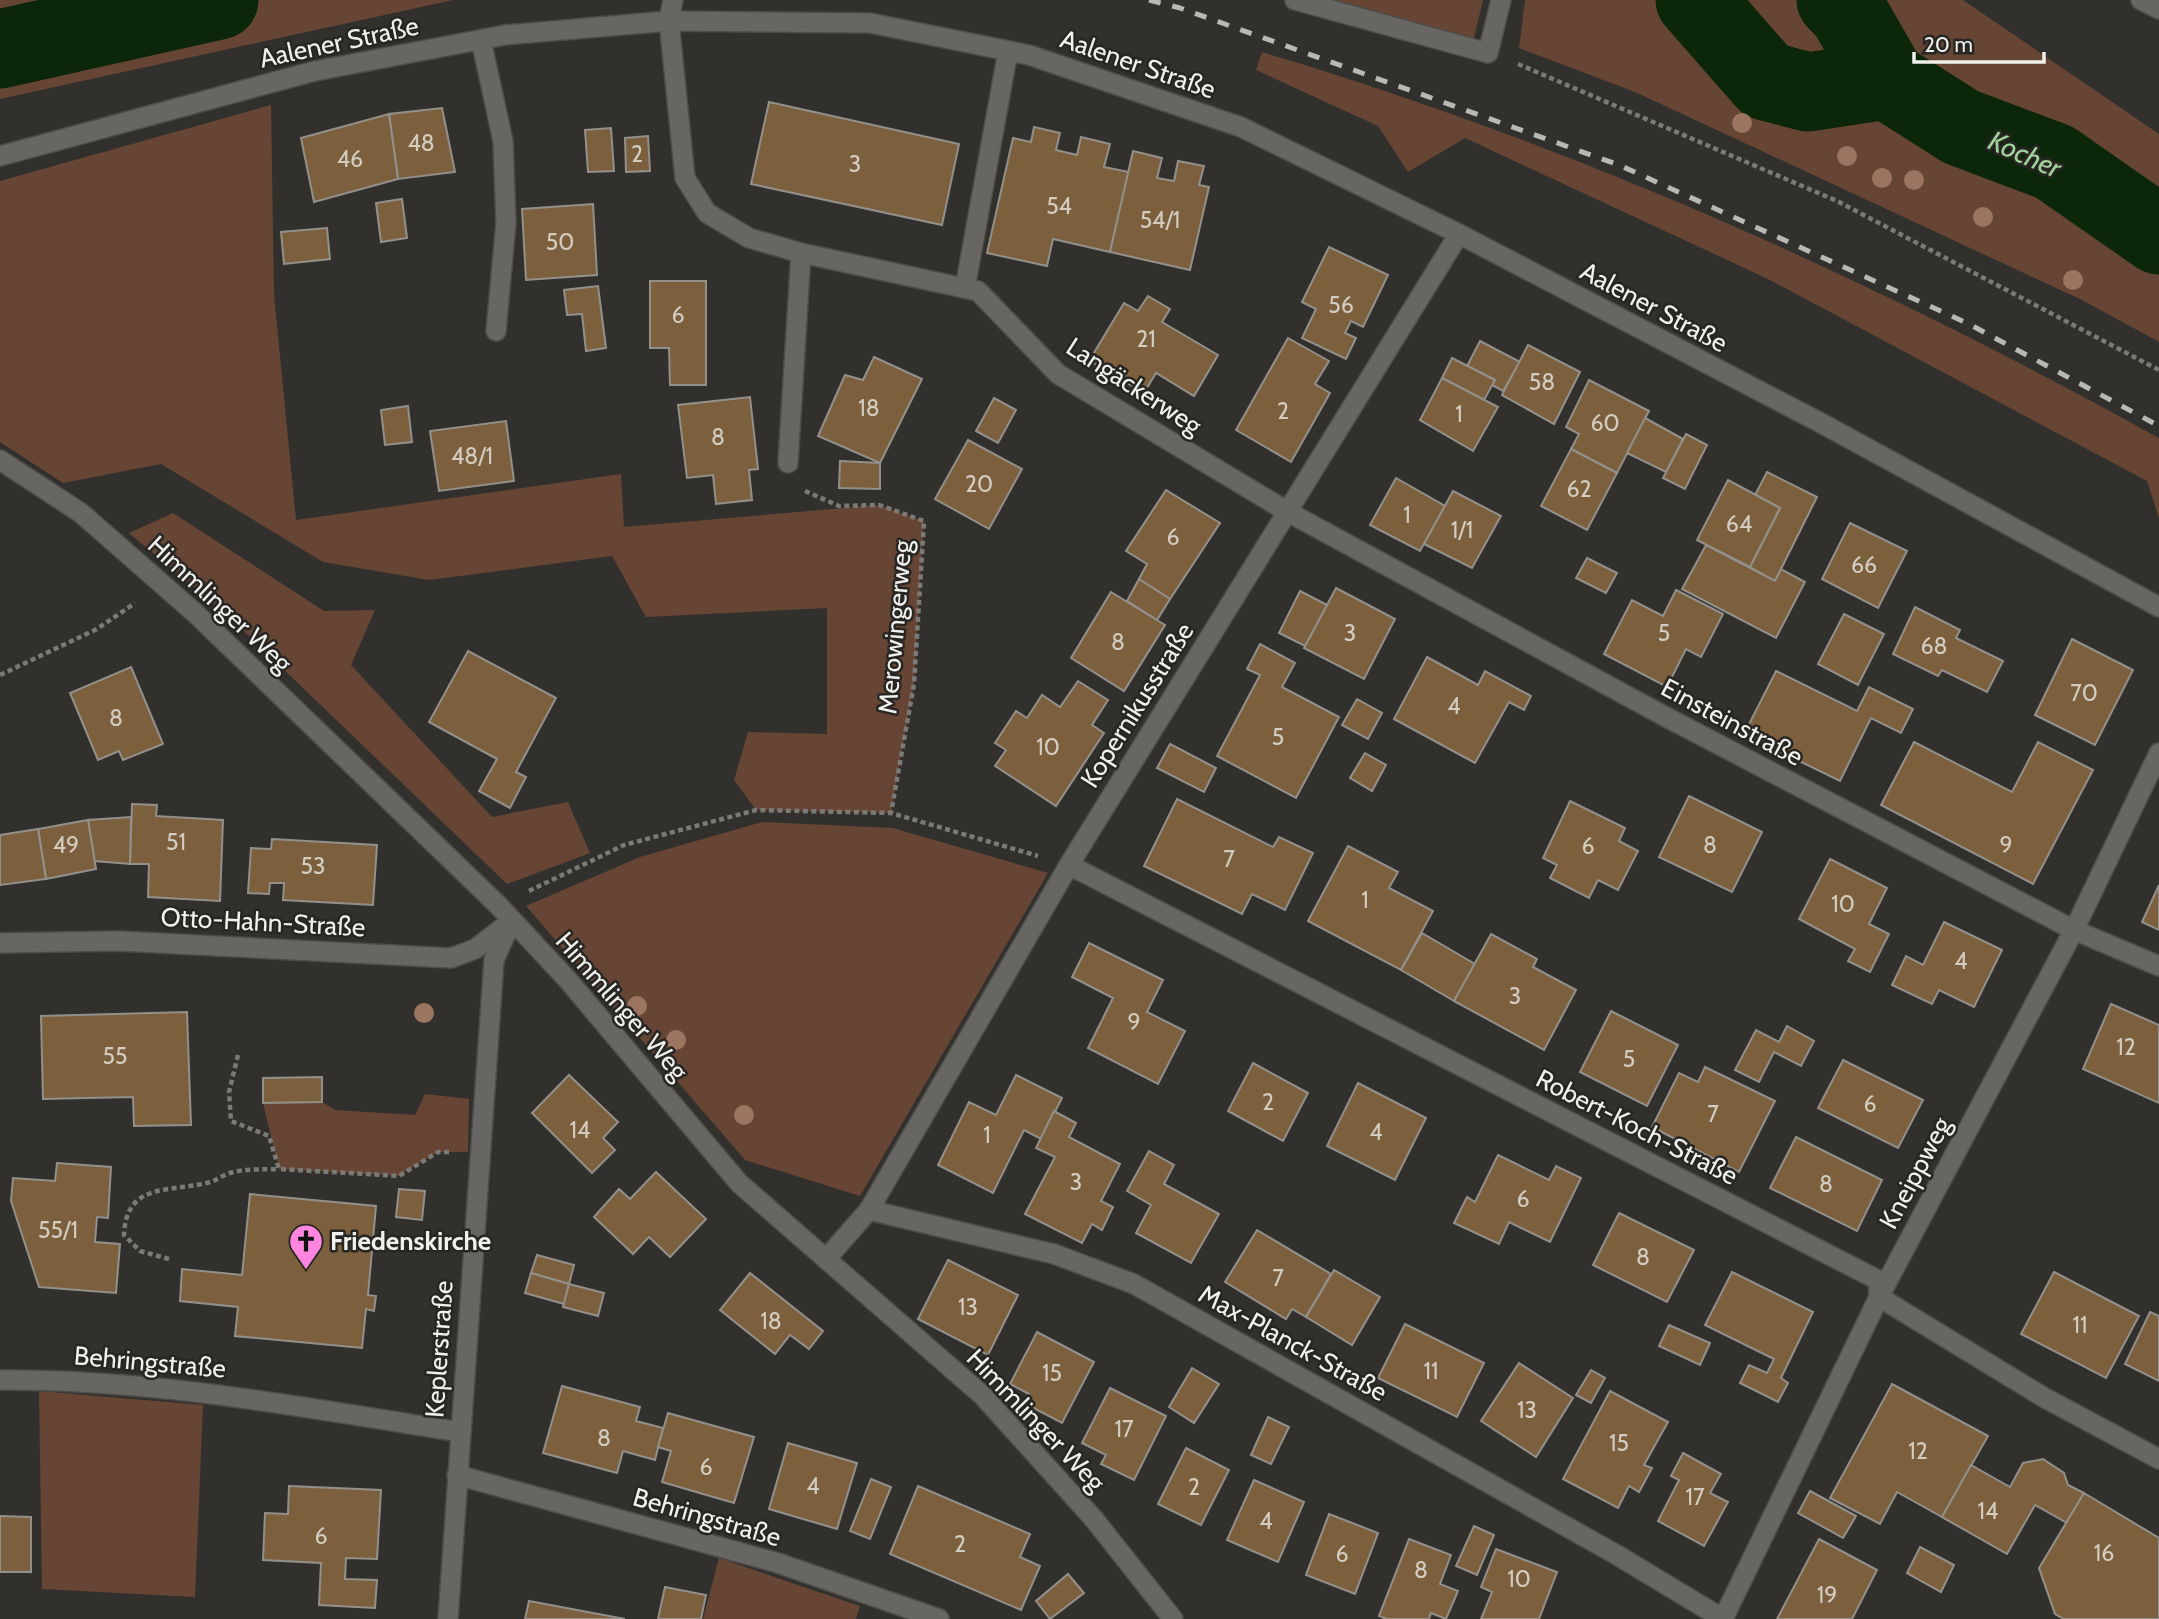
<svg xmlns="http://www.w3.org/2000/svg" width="2159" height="1619" viewBox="0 0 2159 1619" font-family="Cabin,sans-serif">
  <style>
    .green { fill: #664534 }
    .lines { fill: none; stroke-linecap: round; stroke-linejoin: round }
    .river { stroke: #0b2608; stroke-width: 79 }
    .building { fill: #7c603d; stroke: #93908c; stroke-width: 2 }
    .service-casing { stroke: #4d4c49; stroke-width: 22 }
    .minor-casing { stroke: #4d4c49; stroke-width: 22 }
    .tertiary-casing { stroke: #4d4c49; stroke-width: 22 }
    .path { stroke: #7b7a77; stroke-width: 4.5; stroke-dasharray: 5 3.5; stroke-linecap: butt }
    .service { stroke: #676662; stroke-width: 19 }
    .minor { stroke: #676662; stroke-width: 19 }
    .tertiary { stroke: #676662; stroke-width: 19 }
    .rail { stroke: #b9b8b5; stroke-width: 5; stroke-dasharray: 12 12; stroke-linecap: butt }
    .tree { fill: #9b7561 }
    .labels { text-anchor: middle; stroke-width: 5; stroke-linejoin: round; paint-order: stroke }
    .number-label { font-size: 23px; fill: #d3ccc1 }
    .street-label { font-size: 26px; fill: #f0f0ed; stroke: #272622 }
    .poi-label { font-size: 26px; font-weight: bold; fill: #f0f0ed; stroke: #272622; text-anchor: start }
    .water-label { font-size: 28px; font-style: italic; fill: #a1d29b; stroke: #272622 }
  </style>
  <rect width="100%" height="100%" fill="#31302c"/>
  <!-- green -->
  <g class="green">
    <path d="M0,0H453L0,99Z"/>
    <path d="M1316,0H1483L1473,42Z"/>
    <path d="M1525,0H1963L2159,134V342L2084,301L1635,92L1519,48Z"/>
    <path d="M1262,52C1575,145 1874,280 2159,438V518L2147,481L1768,279L1465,138L1408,172L1378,126L1256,70Z"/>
    <path d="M271,105L274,295L296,520L621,474L624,527L879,505L924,521L914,684L891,813L756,810L734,780L748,732L827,734V608L646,617L612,556L429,580L323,562L161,464L63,483L0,442V181Z"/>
    <path d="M173,513L324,611L375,610L351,665L492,817L568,802L590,853L507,884L227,615L129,533Z"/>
    <path d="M762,822L893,828L1048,873L860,1196L745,1160L526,906L640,857Z"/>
    <path d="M425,1094L469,1099L468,1152H438L399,1176L279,1169L263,1103L322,1102L335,1110L415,1115Z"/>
    <path d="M39,1391L203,1405L195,1597L42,1589Z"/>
    <path d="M719,1558L860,1606L856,1619H703Z"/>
  </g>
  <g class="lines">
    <!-- river -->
    <g class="river">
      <path d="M1695,0L1766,81L1808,92L1887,80"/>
      <path d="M1836,0L1848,12L1887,80L1961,127L2054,162L2159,235"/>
      <path d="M0,49L219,0"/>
    </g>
  </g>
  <!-- building -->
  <g class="building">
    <path d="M769,102L959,144L942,225L751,184Z"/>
    <path d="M442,108L455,172L398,179L389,114Z"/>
    <path d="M389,114L398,179L314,202L301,138Z"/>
    <path d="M1034,127L1060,133L1056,150L1077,155L1081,137L1110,144L1104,167L1129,172L1110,252L1053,239L1047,266L987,253L1013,138L1031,142Z"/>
    <path d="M611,128L614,171L588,172L585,130Z"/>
    <path d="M648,136L650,171L626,172L625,138Z"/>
    <path d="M1133,151L1162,158L1157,178L1174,181L1178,161L1204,166L1199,185L1209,187L1190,270L1110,252Z"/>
    <path d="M402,199L407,238L381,242L376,203Z"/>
    <path d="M593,204L597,275L526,280L522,209Z"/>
    <path d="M327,228L330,259L284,264L281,232Z"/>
    <path d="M1329,247L1388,275L1363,327L1351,321L1345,333L1356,338L1346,359L1302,338L1316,309L1302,302Z"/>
    <path d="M650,281H706V385H670L669,348H650Z"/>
    <path d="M598,286L606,348L586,351L582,314L567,315L564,290Z"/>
    <path d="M1148,296L1170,309L1162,322L1218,355L1194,396L1156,373L1144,393L1089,361L1124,303L1138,311Z"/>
    <path d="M1288,338L1329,361L1315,384L1330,393L1291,462L1236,430Z"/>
    <path d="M1480,341L1520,362L1503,391L1492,385L1495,380L1467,366Z"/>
    <path d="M1528,345L1580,372L1554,424L1502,395Z"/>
    <path d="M874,357L922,379L880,463L818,436L845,375L863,380Z"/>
    <path d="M1452,358L1495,380L1484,400L1442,378Z"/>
    <path d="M1442,378L1498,407L1473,451L1420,420Z"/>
    <path d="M1589,380L1649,411L1617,473L1571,449L1579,434L1566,427Z"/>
    <path d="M750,397L758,469L749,470L752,500L716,504L713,475L687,478L678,405Z"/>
    <path d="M994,398L1016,410L998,443L976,431Z"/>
    <path d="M408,406L412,442L385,445L381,410Z"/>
    <path d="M1645,418L1683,439L1666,472L1627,453Z"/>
    <path d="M506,421L514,481L439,491L430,431Z"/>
    <path d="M1686,434L1707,445L1685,489L1663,478Z"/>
    <path d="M968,440L1022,469L989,529L935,499Z"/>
    <path d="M1571,449L1617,473L1587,530L1541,506Z"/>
    <path d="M840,461L880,463V489L839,488Z"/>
    <path d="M1767,472L1817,497L1775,581L1750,567L1780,508L1755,495Z"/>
    <path d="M1396,478L1445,506L1420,551L1370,525Z"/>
    <path d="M1728,480L1780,508L1750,567L1697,540Z"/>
    <path d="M1166,490L1220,523L1170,599L1139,579L1147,564L1126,551Z"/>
    <path d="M1453,491L1501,516L1472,568L1424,544Z"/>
    <path d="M1850,523L1907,551L1878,608L1822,579Z"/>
    <path d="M1706,545L1775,581L1781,569L1805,582L1776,638L1682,589Z"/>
    <path d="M1587,558L1617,573L1606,593L1576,578Z"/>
    <path d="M1139,579L1170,599L1157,620L1127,601Z"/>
    <path d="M1336,588L1395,619L1364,679L1304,648Z"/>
    <path d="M1676,590L1723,614L1701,657L1686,649L1667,687L1604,654L1632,600L1663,616Z"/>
    <path d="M1300,591L1327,605L1305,646L1279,633Z"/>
    <path d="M1111,592L1165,625L1124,691L1071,658Z"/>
    <path d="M1915,607L1960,630L1956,638L2003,661L1987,692L1942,670L1938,676L1893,654Z"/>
    <path d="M1844,614L1884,634L1858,685L1818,664Z"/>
    <path d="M2072,639L2133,670L2095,745L2035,715Z"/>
    <path d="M1260,644L1295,663L1282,687L1339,717L1296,798L1217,756L1260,675L1247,669Z"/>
    <path d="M468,651L556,698L516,772L526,777L510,808L479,791L497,759L429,722Z"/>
    <path d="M1427,657L1478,685L1485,671L1531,696L1524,710L1509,702L1475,763L1394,719Z"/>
    <path d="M131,667L163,744L123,760L119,751L98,760L70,693Z"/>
    <path d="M1776,671L1857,711L1869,687L1913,709L1901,733L1871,718L1840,781L1744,734Z"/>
    <path d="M1078,681L1108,700L1092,725L1104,733L1056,806L995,766L1006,750L995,743L1016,711L1027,718L1042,695L1060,707Z"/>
    <path d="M1357,699L1382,713L1368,739L1342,725Z"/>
    <path d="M1914,742L2012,792L2038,742L2093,770L2033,884L1881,805Z"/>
    <path d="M1170,744L1216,768L1204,792L1157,768Z"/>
    <path d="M1365,753L1386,765L1372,791L1350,778Z"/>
    <path d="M1689,796L1762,832L1732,892L1659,857Z"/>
    <path d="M1177,799L1273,847L1279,837L1313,853L1285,910L1252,894L1242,914L1144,866Z"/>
    <path d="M1570,801L1625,828L1619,841L1638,851L1618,890L1598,880L1589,898L1550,878L1557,865L1543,858Z"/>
    <path d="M132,804L157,805L156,816L223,820L220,901L148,897L149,864H130Z"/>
    <path d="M131,817L130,864L94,861L88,820Z"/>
    <path d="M88,820L96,869L46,879L38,829Z"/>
    <path d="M38,829L46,879L0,885V835Z"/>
    <path d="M272,839L377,845L373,905L283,900L284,883H270L269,894L248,893L251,848L271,849Z"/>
    <path d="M1348,846L1398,872L1389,888L1433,911L1401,970L1308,921Z"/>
    <path d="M1830,859L1887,888L1869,924L1889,934L1870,972L1848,961L1855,949L1799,919Z"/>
    <path d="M2159,885V930L2142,922Z"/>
    <path d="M1944,922L2002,950L1974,1007L1939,990L1932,1004L1892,985L1906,956L1923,965Z"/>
    <path d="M1422,933L1475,964L1454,1001L1401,970Z"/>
    <path d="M1491,934L1537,959L1533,967L1576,990L1544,1050L1454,1001Z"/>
    <path d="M1089,943L1163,980L1147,1012L1185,1031L1158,1084L1088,1048L1113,998L1072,977Z"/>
    <path d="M2111,1004L2159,1025V1103L2083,1069Z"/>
    <path d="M1611,1011L1678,1045L1647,1106L1580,1072Z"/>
    <path d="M187,1012L191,1125L134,1126L133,1097L43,1099L41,1016Z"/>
    <path d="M1787,1026L1814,1041L1801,1066L1774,1052L1759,1082L1735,1070L1756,1030L1779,1042Z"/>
    <path d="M1843,1060L1923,1100L1898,1148L1818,1108Z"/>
    <path d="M1253,1063L1308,1093L1283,1141L1228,1111Z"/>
    <path d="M1705,1067L1775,1101L1739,1172L1652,1127L1679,1073L1698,1082Z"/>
    <path d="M569,1075L618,1122L603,1138L615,1150L592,1173L532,1113Z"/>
    <path d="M1016,1075L1062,1098L1041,1139L1024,1130L993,1193L938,1165L969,1102L996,1115Z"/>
    <path d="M322,1077V1102L263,1103V1078Z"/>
    <path d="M1358,1083L1426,1118L1395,1180L1327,1146Z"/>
    <path d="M1054,1111L1076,1123L1069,1137L1120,1164L1101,1201L1113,1207L1102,1230L1092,1224L1082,1243L1025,1214L1055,1157L1036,1148Z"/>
    <path d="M1796,1137L1882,1180L1857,1231L1770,1188Z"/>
    <path d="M1149,1151L1174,1165L1164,1184L1219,1214L1191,1263L1136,1233L1151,1205L1127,1191Z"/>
    <path d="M1498,1155L1549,1180L1556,1166L1581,1178L1550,1242L1509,1222L1499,1244L1454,1223L1467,1197L1475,1202Z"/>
    <path d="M57,1163L111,1167L108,1218L97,1217L95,1242L120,1244L116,1293L39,1287L11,1201L13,1178L55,1181Z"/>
    <path d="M656,1172L706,1219L670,1257L649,1237L633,1254L594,1217L619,1189L630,1199Z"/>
    <path d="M399,1189L425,1191L422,1220L396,1217Z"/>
    <path d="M250,1194L376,1206L368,1295L376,1296L374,1311L366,1309L362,1348L235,1336L238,1307L180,1301L182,1269L242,1275Z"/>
    <path d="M1619,1213L1694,1250L1667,1302L1593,1265Z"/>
    <path d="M1257,1230L1331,1274L1306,1317L1292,1309L1286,1319L1225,1282Z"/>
    <path d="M537,1255L574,1265L569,1284L531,1273Z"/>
    <path d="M948,1260L1018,1295L988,1355L918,1319Z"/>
    <path d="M1334,1270L1380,1297L1352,1345L1306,1317Z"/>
    <path d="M1732,1272L1813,1312L1781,1378L1788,1383L1778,1402L1740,1383L1749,1365L1767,1373L1774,1359L1705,1325Z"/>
    <path d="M2054,1272L2139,1316L2106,1378L2021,1334Z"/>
    <path d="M531,1273L569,1284L564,1304L525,1293Z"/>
    <path d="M750,1273L823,1331L809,1349L790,1335L775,1354L720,1310Z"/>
    <path d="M569,1284L604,1293L598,1316L563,1307Z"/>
    <path d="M2150,1312L2159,1316V1381L2125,1364Z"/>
    <path d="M1405,1324L1484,1363L1457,1417L1378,1378Z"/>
    <path d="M1669,1325L1710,1343L1700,1365L1659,1346Z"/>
    <path d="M1037,1332L1094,1362L1062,1423L1024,1403L1029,1394L1010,1384Z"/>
    <path d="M1519,1363L1573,1398L1536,1457L1481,1421Z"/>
    <path d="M1192,1368L1219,1384L1194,1423L1169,1407Z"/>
    <path d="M1591,1370L1605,1378L1591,1403L1576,1395Z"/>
    <path d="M1892,1384L1988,1436L1942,1517L1897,1492L1880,1524L1830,1498Z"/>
    <path d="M562,1386L640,1407L636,1421L663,1428L655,1460L623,1451L617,1473L543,1453Z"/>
    <path d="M1110,1388L1166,1416L1134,1480L1101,1464L1106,1455L1082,1443Z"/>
    <path d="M1610,1391L1668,1422L1644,1465L1652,1468L1639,1492L1629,1486L1618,1508L1563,1479Z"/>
    <path d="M668,1413L754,1437L734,1503L662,1482L671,1451L658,1447Z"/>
    <path d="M1268,1417L1289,1427L1271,1464L1251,1455Z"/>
    <path d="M788,1443L857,1463L837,1529L769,1509Z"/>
    <path d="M1186,1448L1229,1470L1201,1525L1158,1504Z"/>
    <path d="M1683,1453L1721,1474L1710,1493L1728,1502L1704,1546L1658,1521L1679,1480L1671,1476Z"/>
    <path d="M2043,1459L2064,1473L2068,1485L2084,1493L2067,1523L2035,1505L2007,1554L1942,1517L1971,1465L2010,1487L2023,1463Z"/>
    <path d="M871,1479L891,1487L870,1539L850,1531Z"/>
    <path d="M1254,1480L1304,1502L1278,1562L1227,1540Z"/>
    <path d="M289,1486L381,1490L377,1559L346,1558L345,1579L377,1580L375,1608L319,1605L321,1563L263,1560L265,1513L288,1514Z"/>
    <path d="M918,1486L1030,1534L1020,1557L1040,1566L1021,1610L890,1554Z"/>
    <path d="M1810,1491L1856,1516L1843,1538L1798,1513Z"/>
    <path d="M2084,1493L2159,1538V1619H2064L2055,1614L2039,1568Z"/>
    <path d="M1329,1514L1378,1533L1355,1594L1306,1575Z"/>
    <path d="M0,1516L31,1517V1572H0Z"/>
    <path d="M1474,1526L1494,1535L1477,1575L1456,1566Z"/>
    <path d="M1409,1539L1451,1555L1440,1584L1458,1591L1446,1619L1431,1613L1429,1619H1387L1379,1616Z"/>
    <path d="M1819,1539L1877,1570L1852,1619H1777Z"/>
    <path d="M1920,1547L1954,1565L1941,1592L1907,1573Z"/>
    <path d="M1496,1549L1557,1572L1539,1619H1481L1492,1592L1481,1587Z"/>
    <path d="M1068,1574L1084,1593L1050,1619L1036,1601Z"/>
    <path d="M665,1587L706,1595L701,1619H658Z"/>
    <path d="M529,1601L625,1619H525Z"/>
  </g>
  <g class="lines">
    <!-- service casing -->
    <g class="service-casing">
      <g id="service">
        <path d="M1295,0L1488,53L1501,0"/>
        <path d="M2141,0L2159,9"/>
        <path d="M669,21L673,0"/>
        <path d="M481,40L503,141L506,223L496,331"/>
        <path d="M965,288L1008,51"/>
      </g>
    </g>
    <!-- minor casing -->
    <g class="minor-casing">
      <g id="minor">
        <path d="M669,21L685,178L707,213L749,238L801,253L978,291L1058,374L1288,512L1666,717L2074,930L2159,966"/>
        <path d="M0,460L81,513L195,613L498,905L567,979L739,1183L982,1395L1093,1518L1173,1619"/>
        <path d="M788,463L801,253"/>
        <path d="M1069,865L1878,1280L1879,1297L2045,1398L2159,1459"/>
        <path d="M0,943L119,941L451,958L475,949L509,923"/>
        <path d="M869,1210L1069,865L1459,234"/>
        <path d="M826,1259L869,1210L1054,1254L1134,1284L1617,1555L1723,1619"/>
        <path d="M0,1380C155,1379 308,1408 460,1432"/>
        <path d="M457,1475L778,1563L939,1619"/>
        <path d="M448,1619L494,960L512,920"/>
        <path d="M1723,1619L1879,1297L2074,930L2159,753"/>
      </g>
    </g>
    <!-- tertiary casing -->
    <g class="tertiary-casing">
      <path id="tertiary" d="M0,156L315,71L505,35L669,21L870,23L1029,55L1241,127L1459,234L1821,423L2159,607"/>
    </g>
    <!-- path -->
    <g class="path">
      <path d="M1518,64L1837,201L2159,370"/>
      <path d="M805,491L839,506L879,505L924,521L914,684L891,813"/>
      <path d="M0,675L97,629L135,603"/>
      <path d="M529,891L624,845L756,810L891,813L1038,856"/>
      <path d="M238,1055L229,1092L231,1121L269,1136L279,1169L399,1176L438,1152H451"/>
      <path d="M169,1259L140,1251L124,1235C126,1180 173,1193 210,1182C217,1180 223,1175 230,1173C245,1168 264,1170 279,1169"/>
    </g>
    <!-- service -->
    <use href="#service" class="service"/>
    <!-- minor -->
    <use href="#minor" class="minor"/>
    <!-- tertiary -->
    <use href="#tertiary" class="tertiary"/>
    <!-- rail -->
    <path class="rail" d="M1149,0L1180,8L1619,165L1967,323L2159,426"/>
  </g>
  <!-- trees -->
  <g class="tree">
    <circle cx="1742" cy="123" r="10"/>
    <circle cx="1847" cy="156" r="10"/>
    <circle cx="1882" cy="178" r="10"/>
    <circle cx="1914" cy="180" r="10"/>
    <circle cx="1983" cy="217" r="10"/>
    <circle cx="2073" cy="280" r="10"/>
    <circle cx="637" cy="1006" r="10"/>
    <circle cx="424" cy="1013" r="10"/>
    <circle cx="676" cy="1040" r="10"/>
    <circle cx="744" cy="1115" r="10"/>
  </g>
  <!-- icons -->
  <defs>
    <g id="church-pin" transform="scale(1.75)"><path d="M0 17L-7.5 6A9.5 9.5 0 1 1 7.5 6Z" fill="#fe86e0" stroke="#272622"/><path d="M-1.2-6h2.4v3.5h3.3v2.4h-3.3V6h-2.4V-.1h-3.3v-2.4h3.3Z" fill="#111"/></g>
  </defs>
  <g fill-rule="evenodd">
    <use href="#church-pin" x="306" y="1241"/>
  </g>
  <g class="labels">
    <!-- number labels -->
    <g class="number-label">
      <text x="421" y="151">48</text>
      <text x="637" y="162">2</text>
      <text x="350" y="167">46</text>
      <text x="855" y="172">3</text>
      <text x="1059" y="214">54</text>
      <text x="1160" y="228">54/1</text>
      <text x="560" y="250">50</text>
      <text x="1341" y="313">56</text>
      <text x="678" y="323">6</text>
      <text x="1146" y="347">21</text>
      <text x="1542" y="390">58</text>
      <text x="869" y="416">18</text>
      <text x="1283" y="419">2</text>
      <text x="1459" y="422">1</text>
      <text x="1605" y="431">60</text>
      <text x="718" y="445">8</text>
      <text x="472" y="464">48/1</text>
      <text x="979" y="492">20</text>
      <text x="1579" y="497">62</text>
      <text x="1407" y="523">1</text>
      <text x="1739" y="532">64</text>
      <text x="1462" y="538">1/1</text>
      <text x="1173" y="545">6</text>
      <text x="1864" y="573">66</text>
      <text x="1350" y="641">3</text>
      <text x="1664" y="641">5</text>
      <text x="1118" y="650">8</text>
      <text x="1934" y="654">68</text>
      <text x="2084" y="701">70</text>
      <text x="1454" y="714">4</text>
      <text x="116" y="726">8</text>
      <text x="1278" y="745">5</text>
      <text x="1048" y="755">10</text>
      <text x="176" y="850">51</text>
      <text x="66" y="853">49</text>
      <text x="1710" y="853">8</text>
      <text x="2006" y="853">9</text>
      <text x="1588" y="854">6</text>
      <text x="1229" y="867">7</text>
      <text x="313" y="874">53</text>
      <text x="1365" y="908">1</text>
      <text x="1843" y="912">10</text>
      <text x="1961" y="969">4</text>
      <text x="1515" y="1004">3</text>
      <text x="1134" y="1030">9</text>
      <text x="2126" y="1055">12</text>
      <text x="115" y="1064">55</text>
      <text x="1629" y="1067">5</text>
      <text x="1268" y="1110">2</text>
      <text x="1870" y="1112">6</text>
      <text x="1713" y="1122">7</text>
      <text x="580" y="1138">14</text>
      <text x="1376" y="1140">4</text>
      <text x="987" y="1143">1</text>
      <text x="1076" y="1190">3</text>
      <text x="1826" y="1192">8</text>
      <text x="1523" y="1207">6</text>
      <text x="58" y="1238">55/1</text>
      <text x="1643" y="1265">8</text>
      <text x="1278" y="1286">7</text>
      <text x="968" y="1315">13</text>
      <text x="771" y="1329">18</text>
      <text x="2080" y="1333">11</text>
      <text x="1431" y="1379">11</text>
      <text x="1052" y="1381">15</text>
      <text x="1527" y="1418">13</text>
      <text x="1124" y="1437">17</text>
      <text x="604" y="1446">8</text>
      <text x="1619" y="1451">15</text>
      <text x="1918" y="1459">12</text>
      <text x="706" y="1475">6</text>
      <text x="813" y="1494">4</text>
      <text x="1194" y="1495">2</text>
      <text x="1695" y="1505">17</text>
      <text x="1988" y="1519">14</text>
      <text x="1266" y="1529">4</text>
      <text x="321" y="1544">6</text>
      <text x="960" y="1552">2</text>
      <text x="2104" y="1561">16</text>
      <text x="1342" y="1562">6</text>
      <text x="1421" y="1578">8</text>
      <text x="1519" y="1587">10</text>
      <text x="1827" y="1603">19</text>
    </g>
    <!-- street labels -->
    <g class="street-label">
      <text transform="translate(339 42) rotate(-12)" y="9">Aalener Straße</text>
      <text transform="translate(1138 64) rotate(19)" y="9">Aalener Straße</text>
      <text transform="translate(1654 307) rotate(28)" y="9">Aalener Straße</text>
      <text transform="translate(1134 386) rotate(33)" y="9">Langäckerweg</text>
      <text transform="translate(220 604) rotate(43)" y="9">Himmlinger Weg</text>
      <text transform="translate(895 627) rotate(-85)" y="9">Merowingerweg</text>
      <text transform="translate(1137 705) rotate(-58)" y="9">Kopernikusstraße</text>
      <text transform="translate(1732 722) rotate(28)" y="9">Einsteinstraße</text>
      <text transform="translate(263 922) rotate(3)" y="9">Otto-Hahn-Straße</text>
      <text transform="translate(622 1006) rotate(49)" y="9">Himmlinger Weg</text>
      <text transform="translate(1637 1127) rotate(27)" y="9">Robert-Koch-Straße</text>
      <text transform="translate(1915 1173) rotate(-62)" y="9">Kneippweg</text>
      <text transform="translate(1293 1343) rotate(29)" y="9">Max-Planck-Straße</text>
      <text transform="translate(439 1349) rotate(-86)" y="9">Keplerstraße</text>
      <text transform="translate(150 1362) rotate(5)" y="9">Behringstraße</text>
      <text transform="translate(1036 1420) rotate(46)" y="9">Himmlinger Weg</text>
      <text transform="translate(707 1517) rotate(16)" y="9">Behringstraße</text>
    </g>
    <!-- poi labels -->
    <g class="poi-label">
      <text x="330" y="1250">Friedenskirche</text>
    </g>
    <!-- water labels -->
    <g class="water-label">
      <text transform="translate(2025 154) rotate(24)" y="10">Kocher</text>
    </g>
  </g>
  <!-- scale -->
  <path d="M1914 52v10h130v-10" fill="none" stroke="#f0f0ed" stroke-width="3.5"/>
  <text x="1924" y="52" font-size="21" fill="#f0f0ed" stroke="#272622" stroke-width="5" paint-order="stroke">20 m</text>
</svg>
